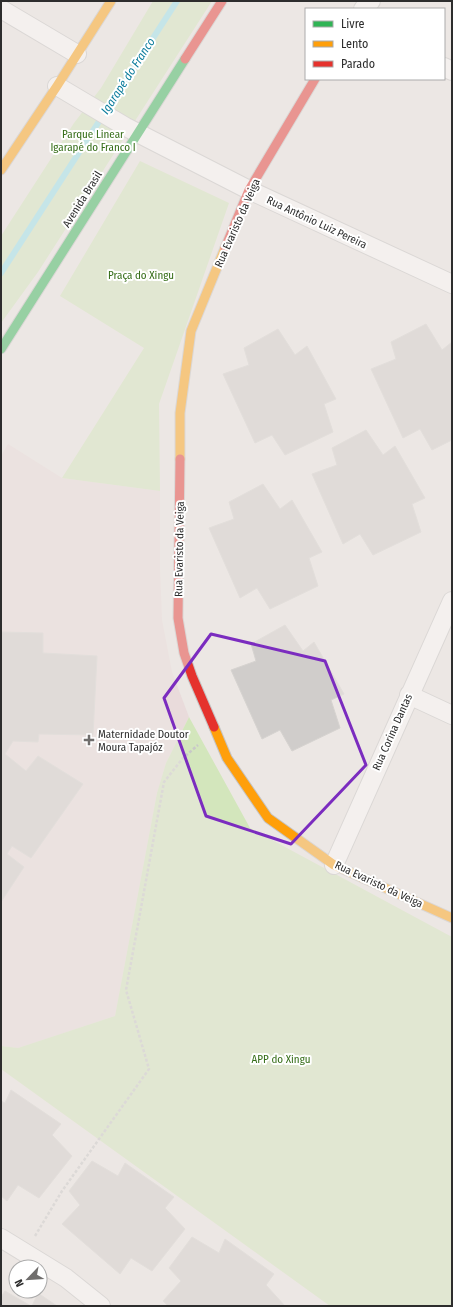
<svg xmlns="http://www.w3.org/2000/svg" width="453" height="1307" viewBox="0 0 453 1307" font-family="'Fira Sans Condensed',sans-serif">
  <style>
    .medical { fill: #e9dbdb }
    .green { fill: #d3e6bc }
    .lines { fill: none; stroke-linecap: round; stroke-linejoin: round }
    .stream { stroke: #96e2ee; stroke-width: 6 }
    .building { fill: #d0cdcb; stroke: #d6d3d0 }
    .street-casing { stroke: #c5c4c4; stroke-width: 20 }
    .fast-casing { stroke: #c5c4c4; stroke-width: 11 }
    .slow-casing { stroke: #c5c4c4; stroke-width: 11 }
    .jam-casing { stroke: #c5c4c4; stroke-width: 11 }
    .path { stroke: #c8c8c8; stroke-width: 2.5; stroke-dasharray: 3 2; stroke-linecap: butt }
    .street { stroke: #fcfbfb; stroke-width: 18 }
    .fast { stroke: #30b455; stroke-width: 9 }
    .slow { stroke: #ff9f0a; stroke-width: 9 }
    .jam { stroke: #e5322d; stroke-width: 9 }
    .marked { fill: none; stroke: #7b2cbf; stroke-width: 3; stroke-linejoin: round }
    .poi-dot { fill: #706e6d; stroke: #fff; stroke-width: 1.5 }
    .labels { text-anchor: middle; stroke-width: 4; stroke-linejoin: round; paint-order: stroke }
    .park-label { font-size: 11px; fill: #366e19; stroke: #fff }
    .street-label { font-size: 11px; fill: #2d2d2d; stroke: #fff }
    .poi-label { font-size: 11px; fill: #2d2d2d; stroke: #fff; text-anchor: start }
    .water-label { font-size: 12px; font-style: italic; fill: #0b7c9c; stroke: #fff }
  </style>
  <rect width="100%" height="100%" fill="#ece7e4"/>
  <!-- medical -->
  <path class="medical" d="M8,444L62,478L160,491V569L162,620L172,672L189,717L166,763L157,793L115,1016L18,1048L1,1046V456Z"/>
  <!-- green -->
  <g class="green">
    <path d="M153,1H212L38,272L1,323V236L74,123L101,88Z"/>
    <path d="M140,161L229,203L159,404L160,491L62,478L144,348L60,296Z"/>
    <path d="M189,717L250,828L452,937V1306H330L1,1069V1046L18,1048L115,1016L157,793L166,763Z"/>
  </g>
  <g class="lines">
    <!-- stream -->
    <path class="stream" d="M1,273L177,1"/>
  </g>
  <!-- building -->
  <g class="building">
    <path d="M426,324L442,350L452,342V440L432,450L420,429L403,438L371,369L396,359L391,342Z"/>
    <path d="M278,329L295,355L307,346L336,399L324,404L333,432L285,455L272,435L255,443L223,374L249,365L244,348Z"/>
    <path d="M366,430L383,455L395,446L425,498L412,504L421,532L373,555L360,534L343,544L312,474L337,465L332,448Z"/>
    <path d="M263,484L280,509L292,500L322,552L309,558L318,586L270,609L257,588L240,598L209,528L234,519L229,502Z"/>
    <path d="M285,625L303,651L314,642L344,694L331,700L340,728L292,751L280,730L262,739L231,670L256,661L251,644Z"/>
    <path d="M1,632L43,633V653L97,656L93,735L39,734L38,742L13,741L5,754L26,771L38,756L83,784L31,858L12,846L7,854L24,867L1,902Z"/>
    <path d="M11,1090L61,1124L52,1135L72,1156L39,1198L18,1185L7,1201L1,1196V1101L5,1103Z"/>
    <path d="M92,1161L118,1176L125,1163L174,1197L165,1208L185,1229L152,1271L131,1258L120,1274L62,1224L80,1205L69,1191Z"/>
    <path d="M192,1237L219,1253L225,1239L274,1274L266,1285L285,1306H168L163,1301L181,1281L169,1268Z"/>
    <path d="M5,1291L31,1306H1V1297Z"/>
    <path d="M38,1293L57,1306H32Z"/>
  </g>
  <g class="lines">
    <!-- street casing -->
    <g class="street-casing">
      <g id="street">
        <path d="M1,9L77,54"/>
        <path d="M363,9L371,1"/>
        <path d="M444,67L452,71"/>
        <path d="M57,86L126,127L249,190L452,284"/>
        <path d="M409,695L452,715"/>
        <path d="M334,865L452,601"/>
        <path d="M1,1238L66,1278L101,1306"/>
      </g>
    </g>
    <!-- fast casing -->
    <g class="fast-casing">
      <path id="fast" d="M1,349L185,59"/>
    </g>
    <!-- slow casing -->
    <g class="slow-casing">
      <g id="slow">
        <path d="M1,170L57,86L111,1"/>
        <path d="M180,459V413L191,331L225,248"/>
        <path d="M214,727L227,758L268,818L334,865L452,918"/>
      </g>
    </g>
    <!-- jam casing -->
    <g class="jam-casing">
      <g id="jam">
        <path d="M185,59L222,1"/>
        <path d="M225,248L249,190L315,79"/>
        <path d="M180,459L178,618L184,653L192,676L214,727"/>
      </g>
    </g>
    <!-- path -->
    <path class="path" d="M35,1236L62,1191L149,1069L126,990L164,782L183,758L198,745"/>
    <!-- street -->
    <use href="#street" class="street"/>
    <!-- fast -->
    <use href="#fast" class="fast"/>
    <!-- slow -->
    <use href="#slow" class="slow"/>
    <!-- jam -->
    <use href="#jam" class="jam"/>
  </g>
  <!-- marked area -->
  <path d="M0 0H453V1307H0ZM211,634L325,661L366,765L291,844L206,816L164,698Z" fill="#ece7e4" fill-opacity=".55" fill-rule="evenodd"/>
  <path class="marked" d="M211,634L325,661L366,765L291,844L206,816L164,698Z"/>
  <!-- markers -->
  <path class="poi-dot" d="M87 734h4v4h4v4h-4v4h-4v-4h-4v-4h4z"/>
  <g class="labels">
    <!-- park labels -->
    <g class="park-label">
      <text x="93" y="138">Parque Linear<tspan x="93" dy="13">Igarapé do Franco I</tspan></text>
      <text x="141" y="279">Praça do Xingu</text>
      <text x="281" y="1063">APP do Xingu</text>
    </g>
    <!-- street labels -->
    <g class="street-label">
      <text transform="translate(82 199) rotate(-58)" y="4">Avenida Brasil</text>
      <text transform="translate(317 222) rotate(25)" y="4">Rua Antônio Luiz Pereira</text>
      <text transform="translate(237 223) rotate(-66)" y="4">Rua Evaristo da Veiga</text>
      <text transform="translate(179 549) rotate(-89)" y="4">Rua Evaristo da Veiga</text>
      <text transform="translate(392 732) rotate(-66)" y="4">Rua Corina Dantas</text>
      <text transform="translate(379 884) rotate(25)" y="4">Rua Evaristo da Veiga</text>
    </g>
    <!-- poi labels -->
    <g class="poi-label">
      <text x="98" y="738">Maternidade Doutor<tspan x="98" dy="13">Moura Tapajóz</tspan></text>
    </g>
    <!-- water labels -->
    <g class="water-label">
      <text transform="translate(128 76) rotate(-57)" y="4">Igarapé do Franco</text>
    </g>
  </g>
  <!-- border -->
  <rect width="453" height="1307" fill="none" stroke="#2d2d2d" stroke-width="4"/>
  <!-- legend -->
  <rect x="305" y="8" width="140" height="72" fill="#ffffff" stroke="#ababab"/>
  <rect x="313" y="21" width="20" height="6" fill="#30b455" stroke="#ababab"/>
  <text x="341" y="28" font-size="12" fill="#2d2d2d">Livre</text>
  <rect x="313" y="41" width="20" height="6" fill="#ff9f0a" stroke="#ababab"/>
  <text x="341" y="48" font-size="12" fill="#2d2d2d">Lento</text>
  <rect x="313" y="61" width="20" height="6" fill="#e5322d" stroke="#ababab"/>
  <text x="341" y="68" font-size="12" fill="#2d2d2d">Parado</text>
  <!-- north arrow -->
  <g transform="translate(28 1279) rotate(245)"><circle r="19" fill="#ffffff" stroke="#ababab"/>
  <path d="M0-3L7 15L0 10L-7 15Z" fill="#706e6d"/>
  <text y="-6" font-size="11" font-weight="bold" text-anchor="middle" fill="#2d2d2d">N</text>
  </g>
</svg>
